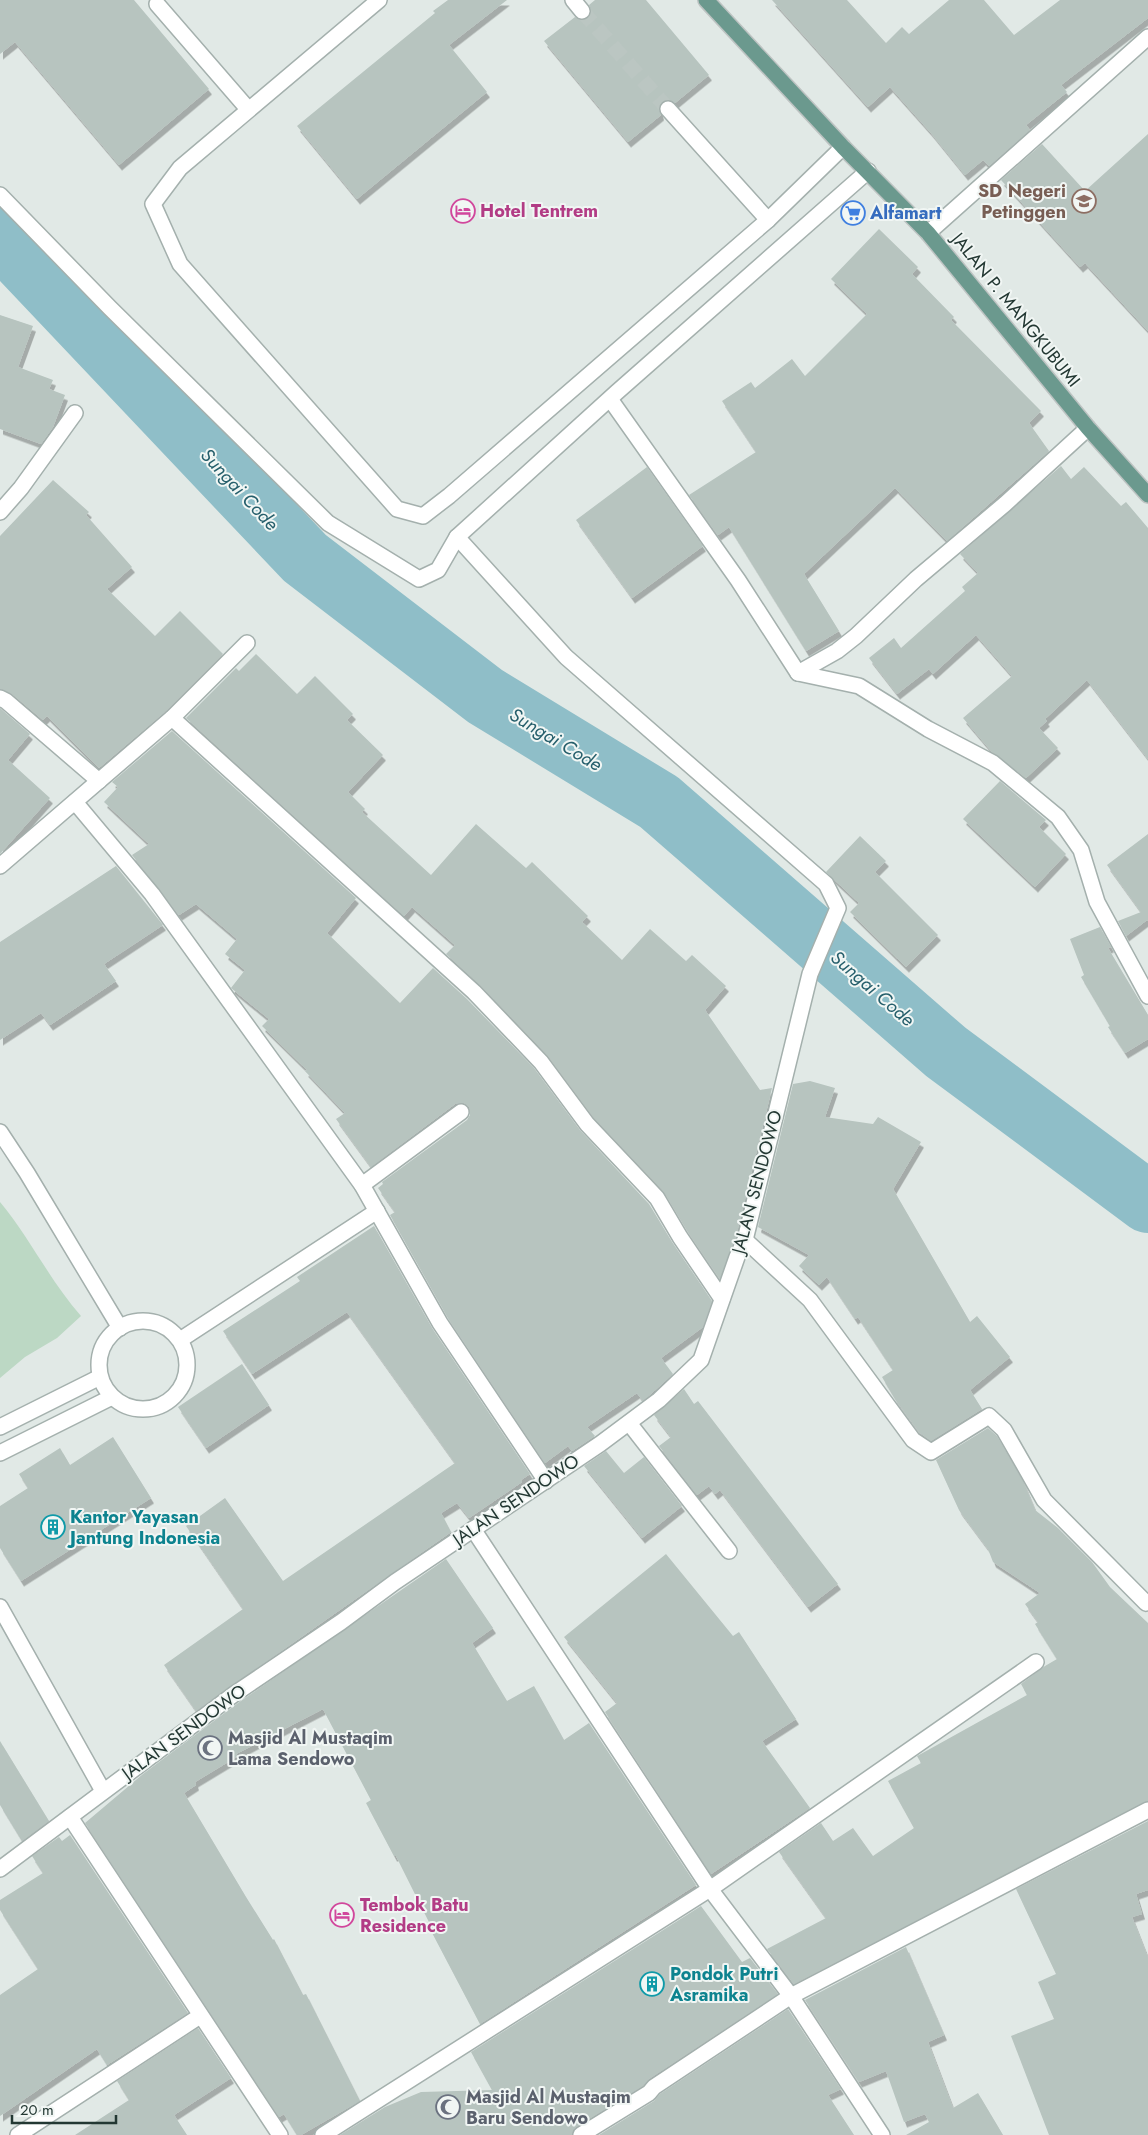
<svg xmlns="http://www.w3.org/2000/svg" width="1148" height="2135" viewBox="0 0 1148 2135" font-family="Jost,sans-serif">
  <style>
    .green { fill: #bcd8c4 }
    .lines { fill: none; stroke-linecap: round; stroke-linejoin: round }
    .river { stroke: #8fbec8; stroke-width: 62 }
    .building { fill: #b7c4bf; filter: url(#shadow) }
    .minor-tunnel { stroke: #bbc6c2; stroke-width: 15; stroke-dasharray: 15 8; stroke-linecap: butt }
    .minor-casing { stroke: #a4b0ad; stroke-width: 18 }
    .major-casing { stroke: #bdc3c2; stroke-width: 18 }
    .minor { stroke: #fff; stroke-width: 15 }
    .major { stroke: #6b998e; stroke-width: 15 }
    .labels { text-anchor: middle; stroke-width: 4; stroke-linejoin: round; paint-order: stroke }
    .education-label { font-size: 18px; font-weight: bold; fill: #785e54; stroke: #f1f6f4; text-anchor: end }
    .hotel-label { font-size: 18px; font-weight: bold; fill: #b23c85; stroke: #f1f6f4; text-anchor: start }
    .shop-label { font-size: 18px; font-weight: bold; fill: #366cbe; stroke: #f1f6f4; text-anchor: start }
    .street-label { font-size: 18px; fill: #233833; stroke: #f1f6f4 }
    .culture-label { font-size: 18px; font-weight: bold; fill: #0d838f; stroke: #f1f6f4; text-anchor: start }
    .worship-label { font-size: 18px; font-weight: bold; fill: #5b616d; stroke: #f1f6f4; text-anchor: start }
    .water-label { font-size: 19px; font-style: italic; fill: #265f6c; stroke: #f1f6f4 }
  </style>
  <defs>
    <filter id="shadow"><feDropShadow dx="3" dy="5.5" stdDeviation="0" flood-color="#0004"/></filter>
  </defs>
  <rect width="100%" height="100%" fill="#e1e9e6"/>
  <!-- green -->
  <path class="green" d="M0,1202C30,1238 50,1281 81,1316L57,1338L25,1357L0,1378Z"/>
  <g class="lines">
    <!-- river -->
    <path class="river" d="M0,236L305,558L485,696L659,802L946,1052L1148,1202"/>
  </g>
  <!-- building -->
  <g class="building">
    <path d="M0,0H134L209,89L119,165L15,42L0,54Z"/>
    <path d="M448,0H507L449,45L487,92L357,199L297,126L435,13L433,11Z"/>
    <path d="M595,0H646L709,75L675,103L670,100L662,102L659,107L661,115L628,142L544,41L575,17L583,20L588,18L591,10L589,5Z"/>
    <path d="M772,0H847L886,43L902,27L909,34L949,0H984L1014,35L1060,0H1148V18L1061,85L1067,92L1026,125L1030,130L989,166L983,160L965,175L931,133L890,87L868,107Z"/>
    <path d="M1148,134V331L1085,263L1080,267L1001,180L1042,144L1085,191Z"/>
    <path d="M879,229L918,267L912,274L954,317L951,320L1041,411L1029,423L1049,451L947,541L895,488L804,574L839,631L806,651L729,527L718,535L689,495L756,452L722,401L751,382L755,388L792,359L805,376L867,314L831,279Z"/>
    <path d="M0,315L33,326L18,367L53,380L49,389L65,395L53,427L41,444L0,429Z"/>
    <path d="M1061,466L1071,479L1084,467L1121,506L1126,502L1148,528V759L1087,680L1045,719L1047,721L1039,728L1058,748L1026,778L992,752L963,718L1012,676L976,635L933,674L929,669L897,694L869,658L894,638L901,648L965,591L962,587L978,573L960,554Z"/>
    <path d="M647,467L703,546L632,598L576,520Z"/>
    <path d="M53,480L89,512L86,515L132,567L107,589L155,636L180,611L223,654L166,711L99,768L47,716L43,720L12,694L0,689V536Z"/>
    <path d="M256,654L297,694L315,676L353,714L347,720L383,755L348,792L365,809L362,812L431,875L476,824L526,868L532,862L588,916L582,922L622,960L650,929L686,961L692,955L726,986L705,1010L760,1090L772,1088L736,1237L720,1279L688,1232L664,1192L594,1118L548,1056L481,986L446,954L455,945L412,907L404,916L186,718L236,668L239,671Z"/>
    <path d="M0,708L30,734L8,760L50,798L0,854Z"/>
    <path d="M172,731L356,898L327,933L400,1003L433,968L467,999L534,1068L580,1130L649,1204L672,1242L712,1301L703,1327L661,1358L673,1374L643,1401L637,1393L587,1427L595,1436L572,1451L568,1446L545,1463L448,1318L390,1215L395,1212L378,1188L383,1184L382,1182L467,1120L470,1115L469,1107L464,1103L455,1104L371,1167L336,1119L345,1113L305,1071L307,1070L262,1026L269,1019L231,988L245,970L225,954L237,939L196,904L179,915L132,855L149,844L104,802L118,787L112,782Z"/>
    <path d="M1000,781L1046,820L1039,827L1066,854L1035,887L963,819Z"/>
    <path d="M1148,834V921L1147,920L1126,936L1118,921L1141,912L1107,865Z"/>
    <path d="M860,836L886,861L875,872L938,935L906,967L850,912L859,903L826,872Z"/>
    <path d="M116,866L163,925L104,964L116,981L50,1025L41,1013L0,1040V942Z"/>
    <path d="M1100,927L1111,947L1108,948L1148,1015V1039L1125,1053L1108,1027L1110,1026L1081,977L1084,975L1070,939Z"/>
    <path d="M810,1081L835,1088L825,1117L873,1124L878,1117L921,1142L893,1189L970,1322L977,1316L1010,1357L970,1390L982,1409L931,1441L920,1433L895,1399L882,1377L893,1370L858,1317L855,1319L827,1277L819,1285L799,1266L809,1255L758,1227L793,1084Z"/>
    <path d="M374,1226L432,1328L530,1474L521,1480L522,1482L469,1518L457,1503L441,1513L451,1532L196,1711L164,1665L243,1609L186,1526L225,1498L283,1581L455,1463L347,1312L252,1374L223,1331L300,1281L297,1277Z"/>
    <path d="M242,1364L269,1405L206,1448L178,1407Z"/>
    <path d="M684,1389L694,1404L698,1401L838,1584L808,1607L720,1490L715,1494L709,1486L697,1495L659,1446L671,1437L654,1415Z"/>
    <path d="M988,1428L997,1436L1023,1481L1035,1510L1058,1528L1092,1562L1110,1587L1148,1623V1801L794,1984L767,1949L826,1918L779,1852L821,1823L833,1841L853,1828L873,1856L914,1828L888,1781L921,1763L917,1756L919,1755L1027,1695L1021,1684L1045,1666L1057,1659L1035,1624L1038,1622L1025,1604L1040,1593L993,1562L988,1549L959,1510L936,1460Z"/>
    <path d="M113,1437L151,1498L21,1581L0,1548V1506L28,1488L19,1474L60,1448L70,1465Z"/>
    <path d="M606,1451L624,1473L644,1457L682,1506L642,1538L584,1466Z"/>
    <path d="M666,1554L733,1636L739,1632L796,1719L762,1741L810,1808L711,1874L605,1712L617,1703L564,1637Z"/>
    <path d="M446,1559L493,1628L472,1643L507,1701L534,1686L564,1740L589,1723L696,1885L480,2024L427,1923L429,1922L396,1856H394L366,1803L371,1800L323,1709L236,1754L238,1756L195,1782L196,1785L184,1793L246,1897L273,1940L274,1939L303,1995L306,1994L360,2101L301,2135H297L284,2114L279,2117L85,1823L143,1774L238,1703Z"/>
    <path d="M0,1741L49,1821L22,1841L0,1805Z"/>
    <path d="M1148,1821V1890L1136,1894L1142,1914L1132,1917L1148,1958V2135H1049L1011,2036L1054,2019L1038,1982L1056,1974L1016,1889Z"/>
    <path d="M70,1835L188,2013L107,2065L97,2049L0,2116V1995L38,1969L0,1910V1900L43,1873L32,1856L59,1837L62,1841Z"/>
    <path d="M701,1906L742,1962L750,1958L778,1994L649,2079L643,2086L576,2127L572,2135H340L385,2107L421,2092L492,2090L471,2052Z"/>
    <path d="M906,1947L944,2035L928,2042L953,2108L978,2093L1003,2135H906L929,2122L925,2114L904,2122L886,2071L859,2082L805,2000Z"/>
    <path d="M788,2009L841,2089L828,2095L854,2135H599L654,2101L660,2094Z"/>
    <path d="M198,2028L231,2078L174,2115L187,2135H75L129,2100L117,2081Z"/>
  </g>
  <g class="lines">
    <!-- minor-tunnel -->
    <path class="minor-tunnel" d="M582,11L668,109"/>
    <!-- minor casing -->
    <g class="minor-casing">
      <g id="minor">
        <path d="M379,0L180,168L153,204L180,264L397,509L423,516L449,496L768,220L843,147"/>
        <path d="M573,0L582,11"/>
        <path d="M157,4L248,109"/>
        <path d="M668,109L768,220"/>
        <path d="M0,195L110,308L328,523L419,579L438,570L457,537L617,392L868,171"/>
        <path d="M928,233L1148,37"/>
        <path d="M610,399L738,580L798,673L859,686L928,729L993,763L1058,817L1081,850L1097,902L1148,996"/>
        <path d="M0,512L21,488L75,413"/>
        <path d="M798,673L837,651L856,636L916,579L1005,504L1088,428"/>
        <path d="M0,698L6,701L99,781"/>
        <path d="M172,718L474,992L541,1062L587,1124L657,1198L680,1237L722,1299"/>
        <path d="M75,802L152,894L362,1185L440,1323L546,1481"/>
        <path d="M0,866L172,718L247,643"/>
        <path d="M0,1132L27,1173L120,1328"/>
        <path d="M362,1185L461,1112"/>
        <path d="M745,1240L810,1300L913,1440L931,1452L989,1416L1004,1430L1044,1500L1146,1603L1148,1602"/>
        <circle cx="143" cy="1365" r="44"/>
        <path d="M180,1340L377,1211"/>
        <path d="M629,1423L729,1551"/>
        <path d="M0,1427L100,1377"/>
        <path d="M0,1453L112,1397"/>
        <path d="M473,1529L710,1889L791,1996L882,2135"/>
        <path d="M0,1607L103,1791"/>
        <path d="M70,1817L280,2135"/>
        <path d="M0,1869L233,1695L341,1622L395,1582L600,1444L659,1400L701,1360L737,1257L745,1240L810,974L838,908L826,884L566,657L457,537"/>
        <path d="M18,2135L200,2016"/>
        <path d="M323,2135L710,1889L1036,1662"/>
        <path d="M581,2135L649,2093L654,2087L791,1996L1148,1810"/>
      </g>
    </g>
    <!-- major casing -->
    <g class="major-casing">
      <path id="major" d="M706,0L843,147L928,233L1088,428L1148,495"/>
    </g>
    <!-- minor -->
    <use href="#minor" class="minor"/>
    <!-- major -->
    <use href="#major" class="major"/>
  </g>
  <!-- icons -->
  <defs>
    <g id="school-ring" transform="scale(1.25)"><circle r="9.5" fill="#f1f6f4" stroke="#8d6e63" stroke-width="1.5"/><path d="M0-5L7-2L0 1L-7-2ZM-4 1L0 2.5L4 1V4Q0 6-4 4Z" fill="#8d6e63"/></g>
    <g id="hotel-ring" transform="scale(1.25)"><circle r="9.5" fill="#f1f6f4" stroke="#d1479c" stroke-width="1.5"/><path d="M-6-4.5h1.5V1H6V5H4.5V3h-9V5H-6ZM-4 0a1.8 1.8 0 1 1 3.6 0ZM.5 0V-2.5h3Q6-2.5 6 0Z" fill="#d1479c"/></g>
    <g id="supermarket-ring" transform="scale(1.25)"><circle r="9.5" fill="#f1f6f4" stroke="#3f7fe0" stroke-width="1.5"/><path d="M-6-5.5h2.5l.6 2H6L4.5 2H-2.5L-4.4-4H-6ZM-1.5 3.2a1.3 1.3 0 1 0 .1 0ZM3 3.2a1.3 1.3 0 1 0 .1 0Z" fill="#3f7fe0"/></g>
    <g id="building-ring" transform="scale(1.25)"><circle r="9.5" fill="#f1f6f4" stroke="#0f9aa8" stroke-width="1.5"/><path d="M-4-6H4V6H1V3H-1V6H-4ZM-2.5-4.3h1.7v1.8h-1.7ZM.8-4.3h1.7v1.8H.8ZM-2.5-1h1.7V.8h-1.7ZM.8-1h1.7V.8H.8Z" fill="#0f9aa8"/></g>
    <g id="mosque-ring" transform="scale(1.25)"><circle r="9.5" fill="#f1f6f4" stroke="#6b7280" stroke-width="1.5"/><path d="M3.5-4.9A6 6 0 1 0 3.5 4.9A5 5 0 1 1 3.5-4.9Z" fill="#6b7280"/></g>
  </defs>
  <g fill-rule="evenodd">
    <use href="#school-ring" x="1084" y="201"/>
    <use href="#hotel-ring" x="463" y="211"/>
    <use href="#supermarket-ring" x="853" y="213"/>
    <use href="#building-ring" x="53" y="1527"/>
    <use href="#mosque-ring" x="210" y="1748"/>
    <use href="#hotel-ring" x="342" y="1915"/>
    <use href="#building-ring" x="652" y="1984"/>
    <use href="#mosque-ring" x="448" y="2107"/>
  </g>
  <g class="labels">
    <!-- education labels -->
    <g class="education-label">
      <text x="1066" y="197">SD Negeri<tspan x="1066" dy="21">Petinggen</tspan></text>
    </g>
    <!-- hotel labels -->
    <g class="hotel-label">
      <text x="480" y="217">Hotel Tentrem</text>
      <text x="360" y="1911">Tembok Batu<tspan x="360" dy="21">Residence</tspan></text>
    </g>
    <!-- shop labels -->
    <g class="shop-label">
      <text x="870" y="219">Alfamart</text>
    </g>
    <!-- street labels -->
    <g class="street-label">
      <text transform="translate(1016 310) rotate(51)" y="6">JALAN P. MANGKUBUMI</text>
      <text transform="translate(757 1182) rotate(-75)" y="6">JALAN SENDOWO</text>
      <text transform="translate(516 1500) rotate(-34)" y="6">JALAN SENDOWO</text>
      <text transform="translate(184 1732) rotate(-36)" y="6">JALAN SENDOWO</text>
    </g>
    <!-- culture labels -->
    <g class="culture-label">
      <text x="70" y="1523">Kantor Yayasan<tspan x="70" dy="21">Jantung Indonesia</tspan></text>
      <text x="670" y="1980">Pondok Putri<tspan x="670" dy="21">Asramika</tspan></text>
    </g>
    <!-- worship labels -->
    <g class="worship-label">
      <text x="228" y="1744">Masjid Al Mustaqim<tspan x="228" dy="21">Lama Sendowo</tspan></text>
      <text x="466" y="2103">Masjid Al Mustaqim<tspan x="466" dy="21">Baru Sendowo</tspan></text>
    </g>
    <!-- water labels -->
    <g class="water-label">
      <text transform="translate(240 489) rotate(47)" y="7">Sungai Code</text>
      <text transform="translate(556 739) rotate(31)" y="7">Sungai Code</text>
      <text transform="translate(873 988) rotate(41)" y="7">Sungai Code</text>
    </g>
  </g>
  <!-- scale -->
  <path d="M12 2115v8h104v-8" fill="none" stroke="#233833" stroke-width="2.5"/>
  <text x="20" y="2115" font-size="15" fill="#233833" stroke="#f1f6f4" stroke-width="4" paint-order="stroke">20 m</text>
</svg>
